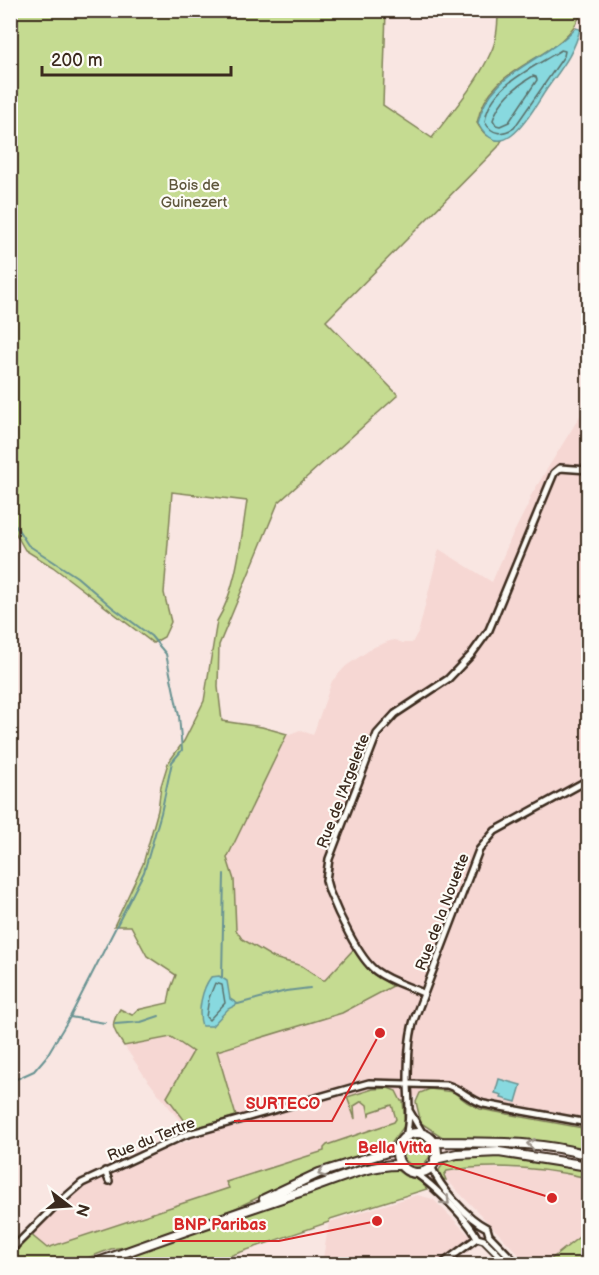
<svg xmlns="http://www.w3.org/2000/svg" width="599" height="1275" viewBox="0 0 599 1275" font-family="'Balsamiq Sans',sans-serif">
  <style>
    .built { fill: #f6d7d3 }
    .green { fill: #c5db91; stroke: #808258; stroke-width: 1.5 }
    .water { fill: #88d9df; stroke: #699392; stroke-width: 1.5 }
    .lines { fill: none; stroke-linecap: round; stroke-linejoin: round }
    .shore { stroke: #5a706b; stroke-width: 1.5 }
    .stream { stroke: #699392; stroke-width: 2 }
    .street-casing { stroke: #3b2a1e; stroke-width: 10 }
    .secondary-casing { stroke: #3b2a1e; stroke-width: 12 }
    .street { stroke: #fdfcf7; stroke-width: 5 }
    .secondary { stroke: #fdfcf7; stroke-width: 8 }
    .oneway { stroke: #9c938a }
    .labels { text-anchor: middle; stroke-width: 4.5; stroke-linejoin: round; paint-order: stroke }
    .park-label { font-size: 15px; fill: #5e563b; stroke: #fdfcf7 }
    .street-label { font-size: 15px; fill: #3b2a1e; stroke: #fdfcf7 }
    .leader { fill: none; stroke: #d62828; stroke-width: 2 }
    .callout-dot { fill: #d62828; stroke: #fdfcf7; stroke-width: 2 }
    .callout-label { font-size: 16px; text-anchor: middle; font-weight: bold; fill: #d62828; stroke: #fdfcf7; stroke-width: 4.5; stroke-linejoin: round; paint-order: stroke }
  </style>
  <rect width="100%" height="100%" fill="#f9e6e2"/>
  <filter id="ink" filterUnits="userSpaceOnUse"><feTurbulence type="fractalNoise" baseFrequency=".0167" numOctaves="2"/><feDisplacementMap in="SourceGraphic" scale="12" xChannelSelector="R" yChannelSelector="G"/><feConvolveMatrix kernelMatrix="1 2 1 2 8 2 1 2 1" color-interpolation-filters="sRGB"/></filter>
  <g filter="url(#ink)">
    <!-- built -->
    <g class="built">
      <path d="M588,403V1134L477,1111L445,1090L402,1100L399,1122L331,1154L47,1249L30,1234L54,1210L87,1185L165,1149L191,1140L187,1130L146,1078L117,1035L113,1021L120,1009L132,1015L137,1010L168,1003L171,988L176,976L147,956L222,868L287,735L300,730L313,735L332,681L346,666L374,647L390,641L395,640L403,643H412L419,630L439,549L492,582L511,538L531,499L530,497Z"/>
      <path d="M482,1168L539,1170L588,1178V1230L545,1264H528L445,1178L447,1171Z"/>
      <path d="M417,1195L433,1199L471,1237L435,1264H322L329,1222Z"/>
    </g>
    <!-- green -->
    <g class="green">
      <path d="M10,11H386L383,105L432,138C452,111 477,84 491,52C497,40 498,24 498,11H582C563,64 490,59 477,123C483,134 489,139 502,140L498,147L326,321L398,395L278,503L219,645L218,687L222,721L262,727L287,734L227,858L234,880L236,930L242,939L274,958L302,966L323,980H325L354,949L371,973L393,986L342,1013L217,1051L236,1116L191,1129L167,1097L193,1052L171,1037L124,1046C113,1029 109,1026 120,1009L132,1015L137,1010L168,1003L171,988L176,975L147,956L131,926H114L143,864L158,810L161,786L168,763L184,741L204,701L217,621C237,589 241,539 247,501L172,492L164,593L171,622L164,637L153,643L53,567L25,550L11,525Z"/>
      <path d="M388,1088L396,1091L401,1101H403L405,1125L388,1148L299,1178L221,1215L161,1236L132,1246L111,1249L72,1264H11L10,1255L30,1234L47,1248L229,1188L226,1182L324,1151V1148L327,1145L394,1122L396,1119L392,1105L371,1112L369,1115L367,1105L362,1101L354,1106L355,1119L347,1097L373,1089Z"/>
      <path d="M430,1089L453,1092L467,1102L480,1109L588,1129V1153L459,1140L458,1138H444L421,1123L416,1102L420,1093Z"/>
      <path d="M420,1139C428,1143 432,1149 429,1158L422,1166H412L405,1160L403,1150L411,1151L412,1150L406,1145L410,1141Z"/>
      <path d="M459,1155H498L588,1168V1178C542,1168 493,1163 447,1171L444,1175L446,1180L442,1179L439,1170L445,1161L459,1159Z"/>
      <path d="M384,1168L395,1169L405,1176L419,1180L427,1189L330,1219L329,1222L206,1264H118L132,1260L135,1253L337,1182Z"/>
      <path d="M588,1230V1264H545Z"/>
    </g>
    <!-- water -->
    <g class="water">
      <path d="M575,28L580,29C574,54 560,70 546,90C532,111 503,169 478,123C488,72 545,62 575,28Z"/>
      <path d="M219,976L227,981L230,999L238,1004L228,1009L212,1026H202C197,1011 202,989 211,977Z"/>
      <path d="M499,1079L521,1085L516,1102L501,1098L502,1095L495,1093Z"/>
    </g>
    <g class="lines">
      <!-- shore -->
      <g class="shore">
        <path d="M561,50L565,51L564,56L514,128C502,135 492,135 485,122C489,85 534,68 561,50Z"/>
        <path d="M533,76L536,77L537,80L509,122L500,126L496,125L493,120C499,100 515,87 533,76Z"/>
        <path d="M215,983L222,985L225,1003L209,1020L206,1017L209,998Z"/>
      </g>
      <!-- stream -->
      <g class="stream">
        <path d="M10,517L28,545L77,577L112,607L151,636L166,654L179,716L182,750L172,762L161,813L144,872L70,1017"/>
        <path d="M222,977L224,874"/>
        <path d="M238,1004L286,991L310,988"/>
        <path d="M115,1024L141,1022L159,1016"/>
        <path d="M10,1082L34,1071L46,1057L70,1017L105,1023"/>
      </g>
      <!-- street casing -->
      <g class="street-casing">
        <g id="street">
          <path d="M423,993C408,986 389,981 376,971C359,959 337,911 329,891L326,880L329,859L377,734L395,714L448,679L471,655L489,630L554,473L560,468L588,470"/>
          <path d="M410,1112L423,1134"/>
          <path d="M406,1137C410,1120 409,1103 408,1085C408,1064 408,1040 414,1020L479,850L495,831L588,780"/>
          <path d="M431,1166C440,1188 467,1218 487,1228L489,1235L517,1264"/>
          <path d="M105,1171L109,1181"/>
          <path d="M415,1173C431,1183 470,1221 477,1238L484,1240L508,1264"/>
          <path d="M10,1251L52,1209L82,1183L185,1135L369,1083L447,1085C461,1089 470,1100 484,1104L588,1123"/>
          <path d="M442,1264L477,1238"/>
        </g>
      </g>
      <!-- secondary casing -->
      <g class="secondary-casing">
        <g id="secondary">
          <circle cx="417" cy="1153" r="20"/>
          <path d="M433,1142C486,1143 537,1140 588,1155"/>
          <path d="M435,1159L457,1154L499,1152L588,1166"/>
          <path d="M264,1199L319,1173L397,1149"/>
          <path d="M93,1264C165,1238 236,1213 309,1189C338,1179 370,1164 401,1165"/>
        </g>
      </g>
      <!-- street -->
      <use href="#street" class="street"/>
      <!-- secondary -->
      <use href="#secondary" class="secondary"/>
    </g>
    <!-- one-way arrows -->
    <defs><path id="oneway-chevron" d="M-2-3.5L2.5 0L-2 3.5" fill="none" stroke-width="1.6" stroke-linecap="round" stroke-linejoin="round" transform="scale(1.5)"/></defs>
    <g class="oneway">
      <use href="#oneway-chevron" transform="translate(531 1144) rotate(-173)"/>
      <use href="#oneway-chevron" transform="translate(322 1173) rotate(160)"/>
      <use href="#oneway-chevron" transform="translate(446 1201) rotate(45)"/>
    </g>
  </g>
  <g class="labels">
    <!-- park labels -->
    <g class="park-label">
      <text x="194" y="190">Bois de<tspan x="194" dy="17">Guinezert</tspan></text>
    </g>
    <!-- street labels -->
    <g class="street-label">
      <text transform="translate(343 791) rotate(-69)" y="5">Rue de l'Argelette</text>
      <text transform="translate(442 912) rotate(-69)" y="5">Rue de la Nouette</text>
      <text transform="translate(151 1139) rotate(-22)" y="5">Rue du Tertre</text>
    </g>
  </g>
  <!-- callouts -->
  <path class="leader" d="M380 1033L332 1121H234M552 1198L444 1164H345M377 1221L279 1241H162"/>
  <g class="callout-dot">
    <circle cx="380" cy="1033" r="6"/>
    <circle cx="552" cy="1198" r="6"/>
    <circle cx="377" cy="1221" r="6"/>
  </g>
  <g class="callout-label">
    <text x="283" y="1109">SURTECO</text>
    <text x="395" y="1153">Bella Vitta</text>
    <text x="220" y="1230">BNP Paribas</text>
  </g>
  <!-- margin -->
  <rect width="599" height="1275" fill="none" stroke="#fdfcf7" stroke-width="36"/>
  <rect x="18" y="18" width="563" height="1239" fill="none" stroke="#3b2a1e" stroke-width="2" filter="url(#ink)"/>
  <!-- north arrow -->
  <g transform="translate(69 1206) rotate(107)" stroke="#fdfcf7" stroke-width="4.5" paint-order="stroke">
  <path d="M0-4.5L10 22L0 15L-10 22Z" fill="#3b2a1e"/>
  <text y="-9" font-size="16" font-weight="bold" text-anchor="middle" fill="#3b2a1e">N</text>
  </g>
  <!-- scale -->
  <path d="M42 66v9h189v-9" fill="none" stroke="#3b2a1e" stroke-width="3"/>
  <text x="51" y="66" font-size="18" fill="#3b2a1e" stroke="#fdfcf7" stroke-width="4.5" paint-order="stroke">200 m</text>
</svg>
